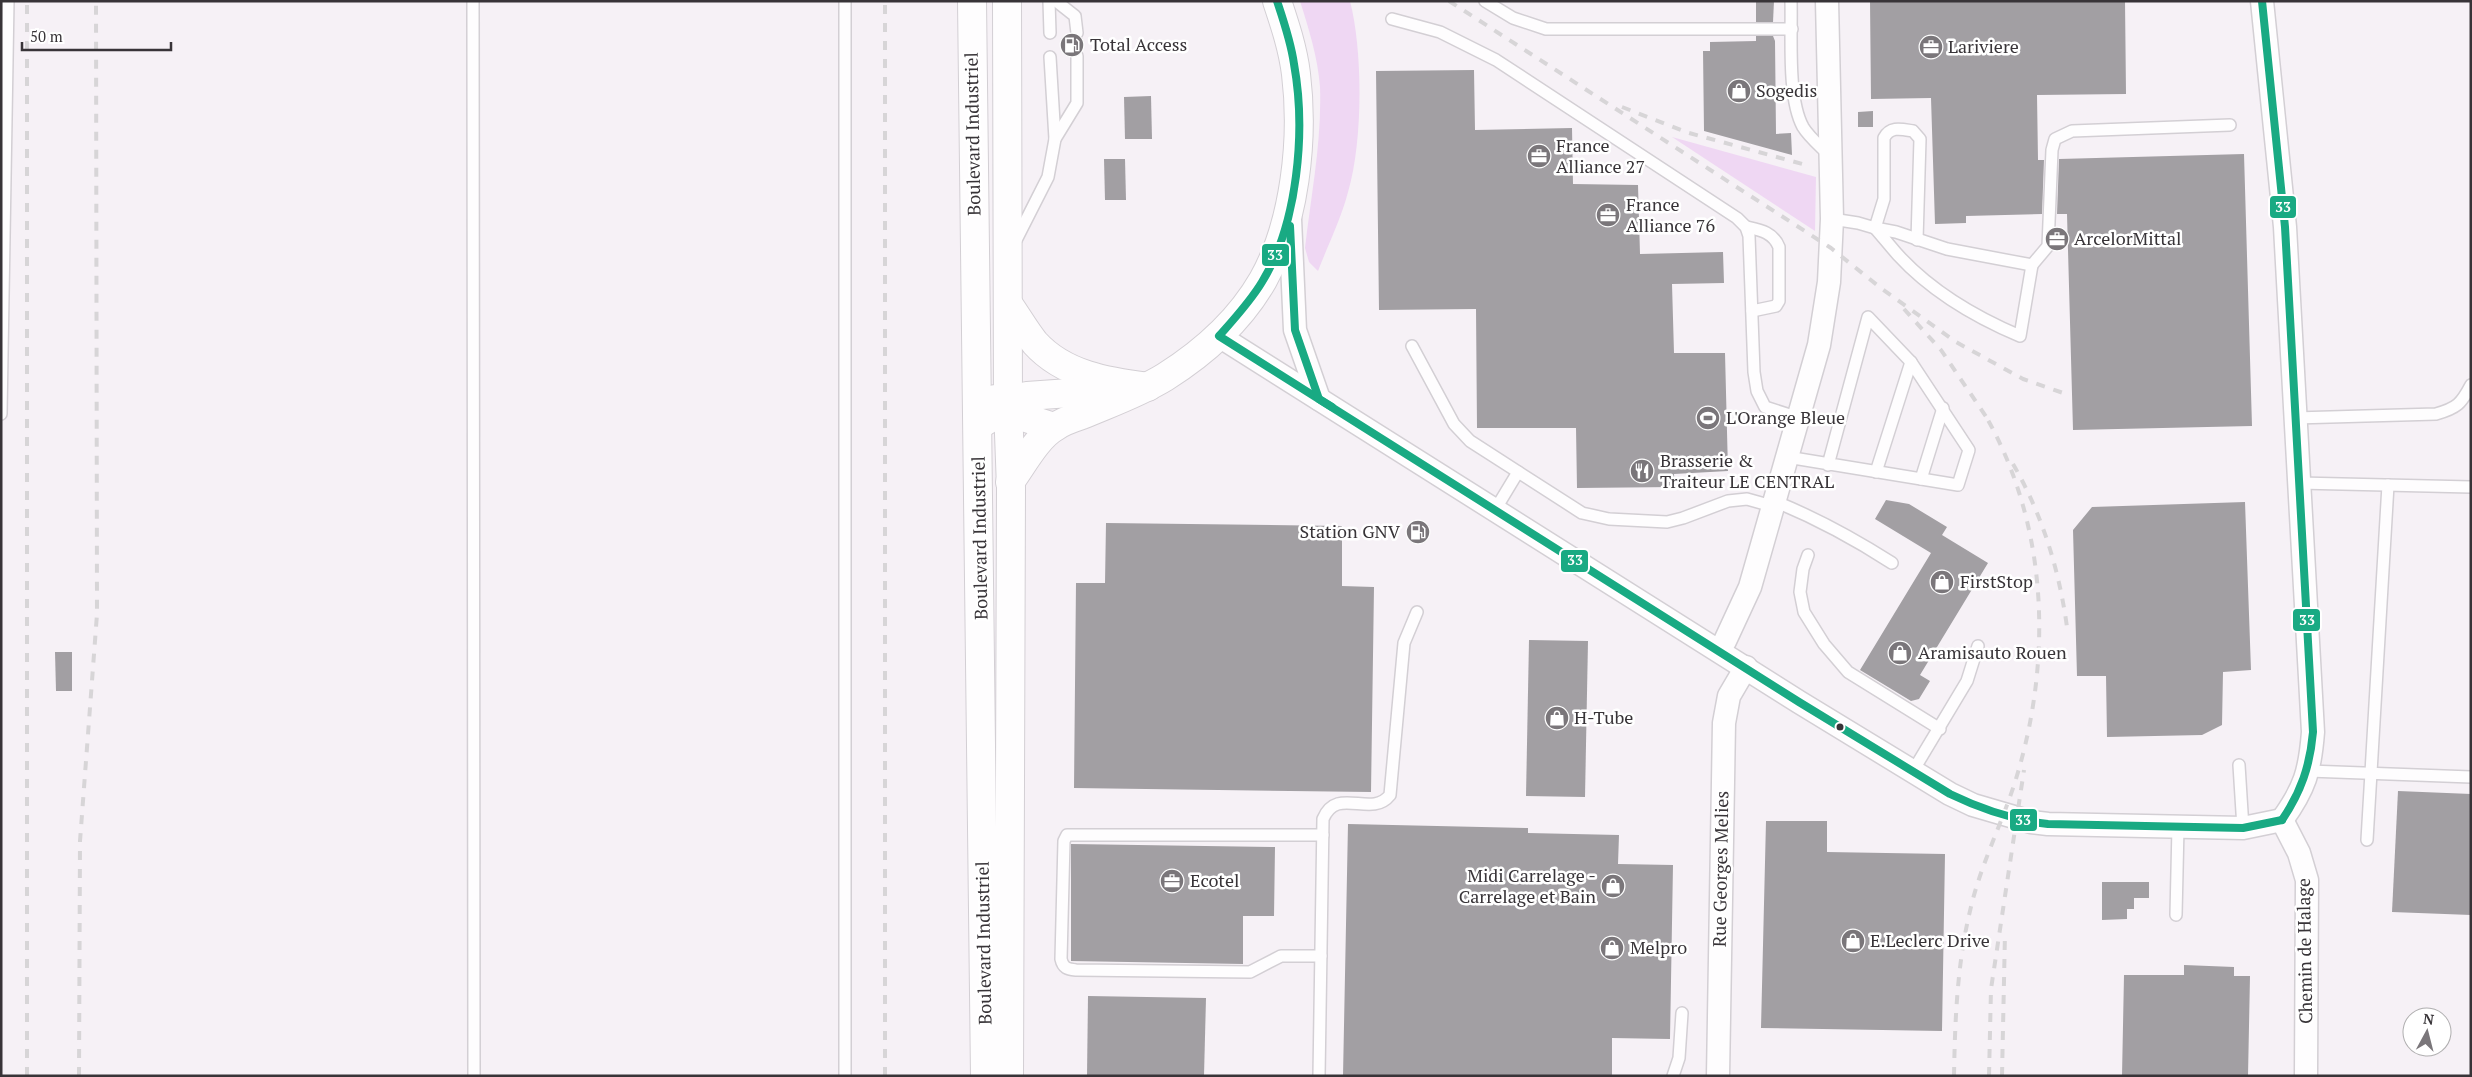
<svg xmlns="http://www.w3.org/2000/svg" width="2472" height="1077" viewBox="0 0 2472 1077" font-family="'PT Serif',serif">
  <style>
    .green { fill: #efd7f3 }
    .building { fill: #a29fa3 }
    .lines { fill: none; stroke-linecap: round; stroke-linejoin: round }
    .service-casing { stroke: #d3cfd4; stroke-width: 14 }
    .minor-casing { stroke: #d3cfd4; stroke-width: 25 }
    .secondary-casing { stroke: #d3cfd4; stroke-width: 30 }
    .primary-casing { stroke: #d3cfd4; stroke-width: 30 }
    .service { stroke: #fefdfe; stroke-width: 11 }
    .minor { stroke: #fefdfe; stroke-width: 22 }
    .secondary { stroke: #fefdfe; stroke-width: 28 }
    .primary { stroke: #fefdfe; stroke-width: 28 }
    .rail { stroke: #d7d5d7; stroke-width: 4; stroke-dasharray: 9 9; stroke-linecap: butt }
    .bus-1-casing { stroke: #fff; stroke-width: 11 }
    .bus-1 { stroke: #19aa83; stroke-width: 8 }
    .bus-dot { fill: #383438; stroke: #fff; stroke-width: 2 }
    .labels { text-anchor: middle; stroke-width: 5; stroke-linejoin: round; paint-order: stroke }
    .poi-label { font-size: 18px; fill: #383438; stroke: #fff; text-anchor: start }
    .street-label { font-size: 18px; fill: #383438; stroke: #fff }
    .line-badge { stroke: #fff; stroke-width: 2 }
    .badge-label { font-size: 14px; text-anchor: middle; font-weight: bold; fill: #fff }
  </style>
  <rect width="100%" height="100%" fill="#f6f1f6"/>
  <!-- green -->
  <g class="green">
    <path d="M1300,1H1350C1363,51 1363,142 1348,192C1341,219 1328,245 1318,271L1309,262L1305,248C1311,195 1322,141 1320,87C1318,58 1309,30 1300,1Z"/>
    <path d="M1672,137L1816,177L1815,231Z"/>
  </g>
  <!-- building -->
  <g class="building">
    <path d="M1756,1H1774L1773,22H1756Z"/>
    <path d="M1870,1H2125L2126,94L2037,95L2038,160H2044L2042,214L1966,216V223L1935,224L1931,98L1871,99Z"/>
    <path d="M1756,36H1773L1775,41L1776,134L1791,133L1792,155L1704,131L1703,51H1710V42L1756,41Z"/>
    <path d="M1474,70L1475,130L1572,128L1573,184L1638,185L1640,254L1723,252L1724,283L1672,284L1674,353H1725L1728,471L1674,474L1675,487L1577,488L1576,428H1477L1476,309L1379,310L1376,71Z"/>
    <path d="M1151,96L1152,139H1125L1124,97Z"/>
    <path d="M1873,111V127H1858V112Z"/>
    <path d="M2244,154L2252,426L2073,430L2067,214H2057L2059,159Z"/>
    <path d="M1104,159H1125L1126,200H1105Z"/>
    <path d="M1886,500L1909,504L1947,527L1942,535L1988,563L1920,675L1930,681L1919,699L1911,701L1860,670L1931,553L1875,519Z"/>
    <path d="M2245,502L2251,670L2223,672L2222,725L2202,735L2107,737L2106,676H2077L2073,530L2092,507Z"/>
    <path d="M1106,523L1342,526V586L1374,587L1371,792L1074,788L1076,583H1105Z"/>
    <path d="M1529,640L1588,641L1585,797L1526,796Z"/>
    <path d="M55,652H72V691H56Z"/>
    <path d="M2398,791L2471,794V915L2392,912Z"/>
    <path d="M1766,821H1827V852L1945,854L1942,1031L1761,1028Z"/>
    <path d="M1348,824L1528,828V833L1619,835L1618,864L1673,865L1670,1039L1612,1038V1076H1343Z"/>
    <path d="M1071,844L1275,847L1274,916H1243V964L1071,961Z"/>
    <path d="M2102,882H2149V898H2134V909H2127V919L2102,920Z"/>
    <path d="M2184,965L2234,967V976H2250L2248,1076H2122L2124,975H2184Z"/>
    <path d="M1088,996L1206,998L1204,1076H1087Z"/>
  </g>
  <g class="lines">
    <!-- service casing -->
    <g class="service-casing">
      <g id="service">
        <path d="M473,1L474,1076"/>
        <path d="M1049,1L1050,33"/>
        <path d="M1056,1L1075,16L1077,33"/>
        <path d="M1485,1L1513,18L1546,29H1792"/>
        <path d="M1791,1C1792,35 1787,98 1803,127C1809,137 1820,146 1829,155"/>
        <path d="M1392,19L1440,32L1496,60L1737,218L1746,227L1749,236L1754,372L1757,391L1765,407L1799,418"/>
        <path d="M1050,57L1055,139"/>
        <path d="M1832,219L1858,223L1875,228L1884,199V138C1890,126 1901,129 1913,131L1920,139L1917,240"/>
        <path d="M1746,227C1760,230 1773,232 1779,247V301L1776,306L1752,311"/>
        <path d="M1875,228L1896,232L1947,249L2032,265L2020,336C1975,317 1931,291 1898,255C1890,246 1883,237 1875,228Z"/>
        <path d="M1015,242L1048,177L1055,139L1077,103V56"/>
        <path d="M2032,265L2048,246L2052,150L2055,139L2072,131L2230,125"/>
        <path d="M1412,346L1454,424L1470,441L1582,513L1609,519L1667,522L1683,518L1728,501L1747,499L1772,506"/>
        <path d="M1,414L8,1"/>
        <path d="M2295,418L2436,414C2457,408 2461,404 2471,385"/>
        <path d="M1787,457L1958,485L1969,450L1911,362L1868,317L1828,465"/>
        <path d="M1876,472L1911,362"/>
        <path d="M1921,479L1943,408"/>
        <path d="M2299,483L2471,487"/>
        <path d="M1774,501C1816,518 1853,538 1892,563"/>
        <path d="M1495,510L1518,472"/>
        <path d="M1808,555L1803,569L1800,592L1804,612L1824,644L1848,672L1940,729"/>
        <path d="M2239,765L2243,828"/>
        <path d="M1913,771L1967,681L1978,646"/>
        <path d="M2309,771L2471,777"/>
        <path d="M2367,840L2388,485"/>
        <path d="M2176,915L2178,827"/>
        <path d="M1321,956H1281L1250,972L1076,970C1067,969 1063,968 1061,959L1064,841L1067,835H1323"/>
        <path d="M845,1076V1"/>
        <path d="M1319,1076L1323,819C1337,785 1371,819 1390,795L1404,643L1417,612"/>
        <path d="M1673,1076L1679,1058L1682,1013"/>
      </g>
    </g>
    <!-- minor casing -->
    <g class="minor-casing">
      <g id="minor">
        <path d="M2262,1L2285,227L2313,732C2310,771 2305,788 2282,820"/>
        <path d="M1290,219L1295,330L1319,399"/>
        <path d="M1219,336L1799,702L1950,794L1973,805L2031,822L2048,824L2243,828L2282,820"/>
        <path d="M1719,650L1725,641L1750,587L1819,345L1829,282L1832,219L1827,1"/>
        <path d="M2282,820L2299,853L2307,880L2306,1076"/>
        <path d="M1718,1076L1724,723L1729,696L1746,667"/>
      </g>
    </g>
    <!-- secondary casing -->
    <g class="secondary-casing">
      <g id="secondary">
        <path d="M1009,305C1018,318 1026,332 1035,343C1064,375 1108,382 1148,387"/>
        <path d="M995,399L1029,419L1054,427"/>
        <path d="M979,425L1027,396L1084,392L1113,386"/>
        <path d="M1010,482C1022,466 1037,437 1055,427C1063,421 1073,418 1082,415C1110,403 1139,393 1165,377C1203,353 1240,320 1263,280C1295,223 1304,139 1296,74C1293,49 1285,25 1277,1"/>
      </g>
    </g>
    <!-- primary casing -->
    <g class="primary-casing">
      <g id="primary">
        <path d="M972,1L985,1076"/>
        <path d="M1007,1L1008,407L1011,488L1009,1076"/>
      </g>
    </g>
    <!-- service -->
    <use href="#service" class="service"/>
    <!-- minor -->
    <use href="#minor" class="minor"/>
    <!-- secondary -->
    <use href="#secondary" class="secondary"/>
    <!-- primary -->
    <use href="#primary" class="primary"/>
    <!-- rail -->
    <g class="rail">
      <path d="M1449,1L1831,248L1882,289L1956,342L2023,379L2069,395"/>
      <path d="M1622,107L1689,133L1806,165"/>
      <path d="M1904,309L1941,350L1987,418"/>
      <path d="M2013,464C2042,514 2059,569 2067,627"/>
      <path d="M27,1076V1"/>
      <path d="M79,1076L80,841L97,614L96,1"/>
      <path d="M885,1076V1"/>
      <path d="M1954,1076C1955,1020 1957,965 1970,911C1980,866 2001,826 2015,782C2053,661 2049,525 1984,413"/>
      <path d="M1989,1076L1991,989L2024,770"/>
      <path d="M2002,1076L2005,933"/>
    </g>
    <!-- bus-1 casing -->
    <g class="bus-1-casing">
      <g id="bus-1">
        <path d="M1277,1C1284,22 1291,42 1294,64C1306,130 1298,224 1262,282C1250,302 1234,319 1219,336L1799,702L1950,794C1981,809 2014,820 2048,824L2243,828L2282,820"/>
        <path d="M2262,1L2285,227L2313,732C2310,766 2301,792 2282,820"/>
        <path d="M1290,226L1295,330L1319,399L1332,407"/>
      </g>
    </g>
    <!-- bus-1 -->
    <use href="#bus-1" class="bus-1"/>
  </g>
  <!-- icons -->
  <defs>
    <g id="fuel-disc" transform="scale(1.25)"><circle r="9.5" fill="#7a767a" stroke="#fff"/><path d="M-5.5-6h7V0h2V4h1.3V-2.5L3-4.5l.8-.8L6-3V5H2.5V1h-1V6h-7ZM-4.2-4.7v3.2H.2V-4.7Z" fill="#fff"/></g>
    <g id="office-disc" transform="scale(1.25)"><circle r="9.5" fill="#7a767a" stroke="#fff"/><path d="M-6-3h4V-5.5h4V-3h4V5H-6ZM-1-4.5V-3h2v-1.5ZM-6 0V1H6V0Z" fill="#fff"/></g>
    <g id="shop-disc" transform="scale(1.25)"><circle r="9.5" fill="#7a767a" stroke="#fff"/><path d="M-5-2.5h2.3a2.7 3.5 0 0 1 5.4 0H5L5.5 6h-11ZM-1.5-2.5h3a1.5 2.3 0 0 0-3 0Z" fill="#fff"/></g>
    <g id="stadium-disc" transform="scale(1.25)"><circle r="9.5" fill="#7a767a" stroke="#fff"/><path d="M0-5a6.5 5 0 1 0 0 10a6.5 5 0 1 0 0-10ZM-3.5-1.8h7v3.6h-7Z" fill="#fff"/></g>
    <g id="restaurant-disc" transform="scale(1.25)"><circle r="9.5" fill="#7a767a" stroke="#fff"/><path d="M-5-6h1v4h1v-4h1v4h1v-4h1v5L-1.5 .5V6h-2V.5L-5-1ZM5-6V6H3V1.5H1.5Q1.5-4 5-6Z" fill="#fff"/></g>
  </defs>
  <g fill-rule="evenodd">
    <use href="#fuel-disc" x="1072" y="45"/>
    <use href="#office-disc" x="1931" y="47"/>
    <use href="#shop-disc" x="1739" y="91"/>
    <use href="#office-disc" x="1539" y="156"/>
    <use href="#office-disc" x="1608" y="215"/>
    <use href="#office-disc" x="2057" y="239"/>
    <use href="#stadium-disc" x="1708" y="418"/>
    <use href="#restaurant-disc" x="1642" y="471"/>
    <use href="#fuel-disc" x="1418" y="532"/>
    <use href="#shop-disc" x="1942" y="582"/>
    <use href="#shop-disc" x="1900" y="653"/>
    <use href="#shop-disc" x="1557" y="718"/>
    <use href="#office-disc" x="1172" y="881"/>
    <use href="#shop-disc" x="1613" y="886"/>
    <use href="#shop-disc" x="1853" y="941"/>
    <use href="#shop-disc" x="1612" y="948"/>
  </g>
  <!-- markers -->
  <circle class="bus-dot" cx="1840" cy="727" r="4.5"/>
  <g class="labels">
    <!-- poi labels -->
    <g class="poi-label">
      <text x="1090" y="51">Total Access</text>
      <text x="1948" y="53">Lariviere</text>
      <text x="1756" y="97">Sogedis</text>
      <text x="1556" y="152">France<tspan x="1556" dy="21">Alliance 27</tspan></text>
      <text x="1626" y="211">France<tspan x="1626" dy="21">Alliance 76</tspan></text>
      <text x="2074" y="245">ArcelorMittal</text>
      <text x="1726" y="424">L'Orange Bleue</text>
      <text x="1660" y="467">Brasserie &amp;<tspan x="1660" dy="21">Traiteur LE CENTRAL</tspan></text>
      <text x="1400" y="538" text-anchor="end">Station GNV</text>
      <text x="1960" y="588">FirstStop</text>
      <text x="1918" y="659">Aramisauto Rouen</text>
      <text x="1574" y="724">H-Tube</text>
      <text x="1596" y="882" text-anchor="end">Midi Carrelage -<tspan x="1596" dy="21">Carrelage et Bain</tspan></text>
      <text x="1190" y="887">Ecotel</text>
      <text x="1870" y="947">E.Leclerc Drive</text>
      <text x="1630" y="954">Melpro</text>
    </g>
    <!-- street labels -->
    <g class="street-label">
      <text transform="translate(973 134) rotate(-91)" y="6">Boulevard Industriel</text>
      <text transform="translate(980 538) rotate(-91)" y="6">Boulevard Industriel</text>
      <text transform="translate(1721 869) rotate(-89)" y="6">Rue Georges Melies</text>
      <text transform="translate(984 943) rotate(-91)" y="6">Boulevard Industriel</text>
      <text transform="translate(2305 951) rotate(-91)" y="6">Chemin de Halage</text>
    </g>
  </g>
  <g class="line-badge">
    <rect x="2269" y="195" width="28" height="24" rx="5" fill="#19aa83"/>
    <rect x="1261" y="243" width="29" height="24" rx="5" fill="#19aa83"/>
    <rect x="1560" y="549" width="29" height="24" rx="5" fill="#19aa83"/>
    <rect x="2292" y="608" width="29" height="24" rx="5" fill="#19aa83"/>
    <rect x="2009" y="808" width="29" height="24" rx="5" fill="#19aa83"/>
  </g>
  <g class="badge-label">
    <text x="2283" y="212">33</text>
    <text x="1275" y="260">33</text>
    <text x="1575" y="565">33</text>
    <text x="2307" y="625">33</text>
    <text x="2023" y="825">33</text>
  </g>
  <!-- border -->
  <rect width="2472" height="1077" fill="none" stroke="#383438" stroke-width="5"/>
  <!-- north arrow -->
  <g transform="translate(2427 1032) rotate(7)"><circle r="24" fill="#ffffff" stroke="#afaeaf"/>
  <path d="M0-4L9 19L0 12L-9 19Z" fill="#7a767a"/>
  <text y="-8" font-size="14" font-weight="bold" text-anchor="middle" fill="#383438">N</text>
  </g>
  <!-- scale -->
  <path d="M22 42v8h149v-8" fill="none" stroke="#383438" stroke-width="2.5"/>
  <text x="30" y="42" font-size="15" fill="#383438" stroke="#ffffff" stroke-width="4" paint-order="stroke">50 m</text>
</svg>
